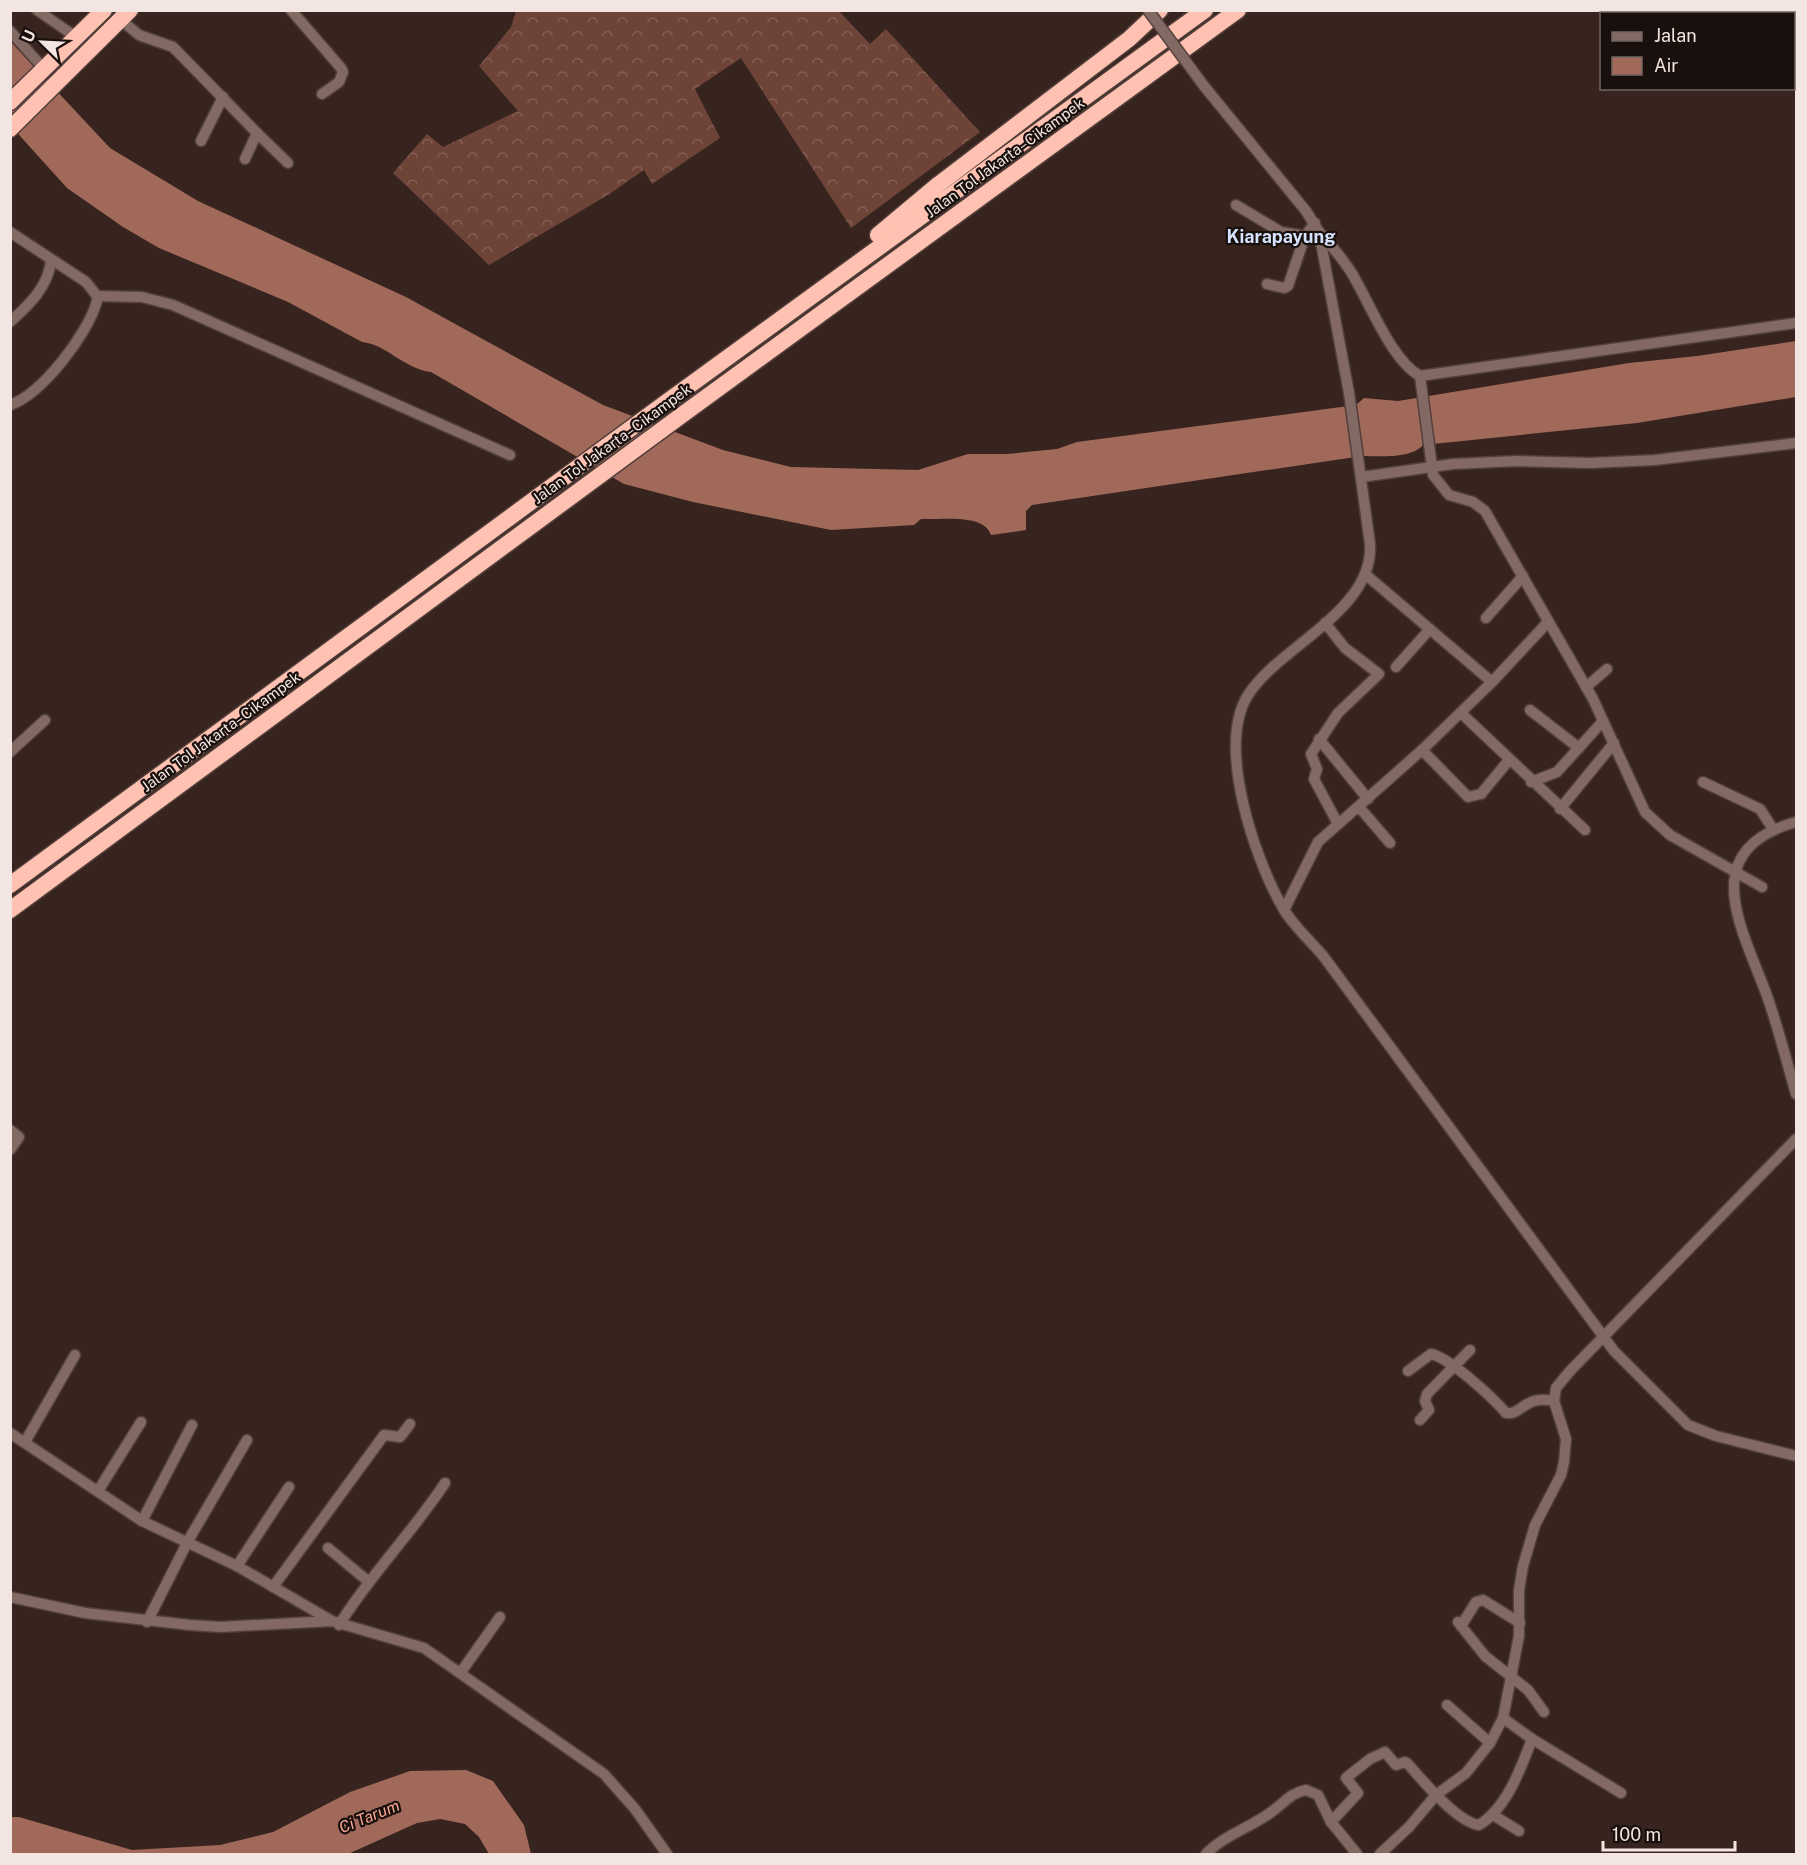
<svg xmlns="http://www.w3.org/2000/svg" width="1807" height="1865" viewBox="0 0 1807 1865" font-family="'Public Sans',sans-serif">
  <style>
    .forest { fill: url(#forest-crowns) }
    .water { fill: #a0695a }
    .lines { fill: none; stroke-linecap: round; stroke-linejoin: round }
    .minor-casing { stroke: #523f3a; stroke-width: 13 }
    .highway-casing { stroke: #523f3a; stroke-width: 19 }
    .minor { stroke: #826963; stroke-width: 10 }
    .highway { stroke: #ffc1b1; stroke-width: 16 }
    .minor-bridge-casing { stroke: #523f3a; stroke-width: 13; stroke-linecap: butt }
    .minor-bridge { stroke: #826963; stroke-width: 10 }
    .labels { text-anchor: middle; stroke-width: 4.5; stroke-linejoin: round; paint-order: stroke }
    .street-label { font-size: 15px; fill: #f3e5e1; stroke: #19100d }
    .water-label { font-size: 16px; font-style: italic; fill: #faa690; stroke: #19100d }
    .quarter-label { font-size: 18px; font-weight: bold; fill: #d5e3fe; stroke: #19100d }
  </style>
  <defs>
    <pattern id="forest-crowns" width="20" height="18" patternUnits="userSpaceOnUse" patternTransform="scale(1.5)"><rect width="20" height="18" fill="#6e4439"/><path d="M2 6a3 3 0 1 1 6 0M12 15a3 3 0 1 1 6 0" fill="none" stroke="#835f55"/></pattern>
  </defs>
  <rect width="100%" height="100%" fill="#38241f"/>
  <!-- forest -->
  <path class="forest" d="M516,11H839L870,44L886,29L980,132L851,228L741,58L695,89L720,138L652,184L644,170L608,195L489,265L393,173L427,134L443,147L518,111L479,66L511,27Z"/>
  <!-- water -->
  <g class="water">
    <path d="M10,41L110,148L198,201L406,297L603,405L723,450L791,467L918,470L968,454H1007L1057,449L1077,442L1356,405L1364,398L1398,401L1629,363L1697,356L1796,341V397L1637,423L1423,445C1411,459 1380,456 1362,456L1032,505L1026,511V530L991,535C984,513 941,520 921,519L914,525L831,530L693,502L624,484L431,372C404,369 386,344 362,342L288,302L159,248L123,227L67,188L11,126Z"/>
    <path d="M466,1770L493,1781L524,1825L531,1854H489L479,1837L465,1824L440,1819L417,1823L348,1854H11V1817H19L132,1850L220,1845L273,1832L350,1792L410,1771Z"/>
  </g>
  <g class="lines">
    <!-- minor casing -->
    <g class="minor-casing">
      <g id="minor">
        <path d="M37,10L76,37"/>
        <path d="M291,10L341,68L343,72L339,82L322,94"/>
        <path d="M121,20L139,35L173,47L257,133L245,159"/>
        <path d="M10,31L37,61"/>
        <path d="M1204,86L1306,211L1319,232L1349,393L1370,544C1374,611 1279,646 1248,695C1216,746 1255,860 1283,908C1293,926 1311,941 1324,957L1614,1351L1688,1425L1716,1436L1796,1456"/>
        <path d="M257,133L288,163"/>
        <path d="M201,141L223,97"/>
        <path d="M1236,205L1281,232L1305,236"/>
        <path d="M10,232L86,282L97,296V301C88,334 42,394 10,405"/>
        <path d="M1319,232C1331,245 1342,258 1351,272C1369,301 1391,360 1420,376L1796,323"/>
        <path d="M1267,284L1284,288L1288,286L1305,236L1315,223"/>
        <path d="M97,296L142,297L173,305L510,455"/>
        <path d="M10,322C29,305 48,287 51,261"/>
        <path d="M1420,376L1433,475L1449,495L1473,502L1485,511L1593,699L1645,812L1670,835L1762,887"/>
        <path d="M1361,477L1453,464L1517,461L1590,463L1655,460L1796,443"/>
        <path d="M1365,574L1492,682"/>
        <path d="M1486,618L1523,576"/>
        <path d="M1325,623L1345,648L1379,674L1338,713L1311,754L1317,769L1314,779L1338,824"/>
        <path d="M1396,667L1430,629"/>
        <path d="M1586,687L1607,669"/>
        <path d="M1530,710L1579,748"/>
        <path d="M1461,713L1585,830"/>
        <path d="M1319,739L1368,799"/>
        <path d="M1422,750L1468,797L1481,794L1509,760"/>
        <path d="M10,752L45,720"/>
        <path d="M1531,782L1557,772L1603,721"/>
        <path d="M1703,782L1760,809L1773,829"/>
        <path d="M1359,807L1390,843"/>
        <path d="M1560,809L1614,743"/>
        <path d="M1796,822C1696,850 1741,926 1766,993C1778,1026 1786,1060 1796,1094"/>
        <path d="M1284,910L1318,842L1422,750L1492,682L1548,622"/>
        <path d="M10,1130L19,1137L10,1150"/>
        <path d="M1408,1371L1431,1354C1450,1358 1492,1397 1506,1413C1521,1416 1525,1394 1554,1401"/>
        <path d="M1420,1420L1429,1410L1425,1401L1427,1394L1470,1350"/>
        <path d="M10,1433L142,1521L237,1566L332,1621"/>
        <path d="M25,1442L75,1355"/>
        <path d="M98,1491L141,1422"/>
        <path d="M142,1521L192,1425"/>
        <path d="M328,1548L369,1582"/>
        <path d="M237,1566L289,1487"/>
        <path d="M273,1587L384,1435L400,1437L410,1424"/>
        <path d="M10,1597L85,1613L190,1625L221,1627L332,1621L424,1648L604,1774L635,1809L667,1854"/>
        <path d="M147,1622L188,1541L247,1440"/>
        <path d="M1458,1622L1485,1656L1528,1690L1544,1712"/>
        <path d="M339,1625C370,1575 412,1533 445,1483"/>
        <path d="M1461,1626L1476,1602L1483,1600L1520,1623"/>
        <path d="M461,1672L500,1617"/>
        <path d="M1447,1705L1490,1743"/>
        <path d="M1503,1718L1532,1739L1621,1793"/>
        <path d="M1493,1815L1519,1831"/>
        <path d="M1331,1822L1358,1793L1346,1778L1370,1759L1385,1752L1396,1765L1405,1762L1408,1764C1423,1781 1457,1822 1479,1825C1507,1808 1521,1768 1532,1739"/>
        <path d="M1206,1854C1225,1834 1253,1827 1274,1810C1286,1801 1291,1793 1306,1790L1318,1795L1331,1822L1357,1854"/>
        <path d="M1380,1854L1409,1827L1436,1795L1466,1773L1490,1743L1503,1718L1519,1636V1590L1523,1566L1535,1525L1561,1475L1564,1462L1566,1439L1554,1401L1556,1388L1570,1371L1796,1139"/>
      </g>
    </g>
    <!-- highway casing -->
    <g class="highway-casing">
      <g id="highway">
        <path d="M10,102L104,10"/>
        <path d="M10,129L130,10"/>
        <path d="M878,235L939,184L1129,39L1160,10"/>
        <path d="M10,885L664,404L1205,10"/>
        <path d="M10,910L686,412L1238,10"/>
      </g>
    </g>
    <!-- minor -->
    <use href="#minor" class="minor"/>
    <!-- highway -->
    <use href="#highway" class="highway"/>
    <!-- minor-bridge casing -->
    <g class="minor-bridge-casing">
      <path id="minor-bridge" d="M1148,10L1204,86"/>
    </g>
    <!-- minor-bridge -->
    <use href="#minor-bridge" class="minor-bridge"/>
  </g>
  <g class="labels">
    <!-- street labels -->
    <g class="street-label">
      <text transform="translate(1005 158) rotate(-36)" y="5">Jalan Tol Jakarta–Cikampek</text>
      <text transform="translate(612 444) rotate(-36)" y="5">Jalan Tol Jakarta–Cikampek</text>
      <text transform="translate(221 732) rotate(-36)" y="5">Jalan Tol Jakarta–Cikampek</text>
    </g>
    <!-- water labels -->
    <g class="water-label">
      <text transform="translate(369 1816) rotate(-22)" y="6">Ci Tarum</text>
    </g>
    <!-- quarter labels -->
    <g class="quarter-label">
      <text x="1281" y="243">Kiarapayung</text>
    </g>
  </g>
  <!-- border -->
  <rect width="1807" height="1865" fill="none" stroke="#f3e5e1" stroke-width="24"/>
  <!-- legend -->
  <rect x="1600" y="12" width="195" height="78" fill="#19100d" stroke="#706562" stroke-width="1.5"/>
  <rect x="1612" y="32" width="30" height="9" fill="#826963" stroke="#706562" stroke-width="1.5"/>
  <text x="1654" y="42" font-size="18" fill="#f3e5e1">Jalan</text>
  <rect x="1612" y="57" width="30" height="18" fill="#a0695a" stroke="#706562" stroke-width="1.5"/>
  <text x="1654" y="72" font-size="18" fill="#f3e5e1">Air</text>
  <!-- north arrow -->
  <g transform="translate(42 42) rotate(294)" stroke="#19100d" stroke-width="4.5" paint-order="stroke">
  <path d="M0-4.5L10 22L0 15L-10 22Z" fill="#f3e5e1"/>
  <text y="-9" font-size="16" font-weight="bold" text-anchor="middle" fill="#f3e5e1">U</text>
  </g>
  <!-- scale -->
  <path d="M1603 1841v9h132v-9" fill="none" stroke="#f3e5e1" stroke-width="3"/>
  <text x="1612" y="1841" font-size="18" fill="#f3e5e1" stroke="#19100d" stroke-width="4.5" paint-order="stroke">100 m</text>
</svg>
